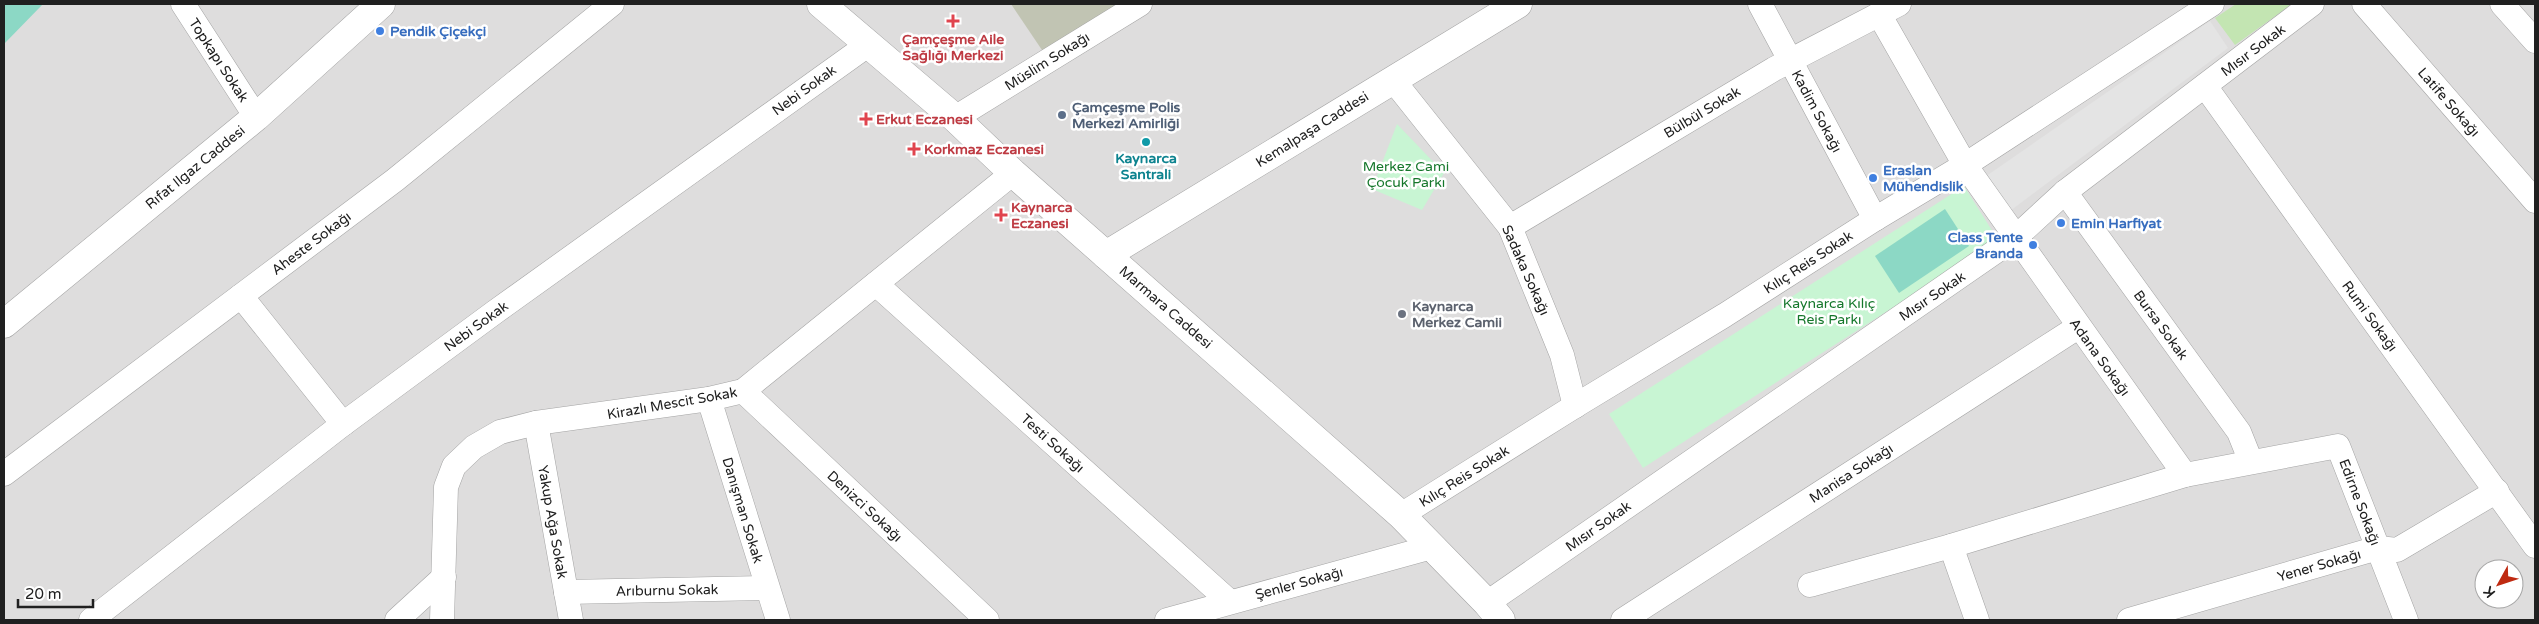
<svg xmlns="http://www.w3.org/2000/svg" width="2539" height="624" viewBox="0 0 2539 624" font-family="'Varela Round',sans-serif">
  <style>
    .residential { fill: #dedddd; fill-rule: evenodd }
    .construction { fill: #c1c4b3 }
    .grass { fill: #c3e5b2 }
    .park { fill: #c8f5d3 }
    .pitch { fill: #8cd8c5 }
    .parking { fill: #e4e4e4 }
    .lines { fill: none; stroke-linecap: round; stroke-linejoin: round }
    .minor-casing { stroke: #a4a4a4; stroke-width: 25 }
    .tertiary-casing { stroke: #a4a4a4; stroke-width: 29 }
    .minor { stroke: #fff; stroke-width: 24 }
    .tertiary { stroke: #fff; stroke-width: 28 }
    .health-dot { fill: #e0444e; stroke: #fff; stroke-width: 2 }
    .shop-dot { fill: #3f7fe0; stroke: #fff; stroke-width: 2 }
    .service-dot { fill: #5c6f8a; stroke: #fff; stroke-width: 2 }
    .culture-dot { fill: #0f9aa8; stroke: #fff; stroke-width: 2 }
    .worship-dot { fill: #6b7280; stroke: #fff; stroke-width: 2 }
    .labels { text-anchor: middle; stroke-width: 5; stroke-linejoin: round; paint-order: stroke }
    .shop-label { font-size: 14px; font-weight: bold; fill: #366cbe; stroke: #fff; text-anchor: start }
    .health-label { font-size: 14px; font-weight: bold; fill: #be3a42; stroke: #fff; text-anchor: start }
    .street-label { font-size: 14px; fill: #202020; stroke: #fff }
    .service-label { font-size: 14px; font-weight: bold; fill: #4e5e75; stroke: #fff; text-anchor: start }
    .culture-label { font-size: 14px; font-weight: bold; fill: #0d838f; stroke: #fff }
    .park-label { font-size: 14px; fill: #15772b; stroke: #fff }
    .worship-label { font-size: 14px; font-weight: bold; fill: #5b616d; stroke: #fff; text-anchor: start }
  </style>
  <rect width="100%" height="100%" fill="#f0eee7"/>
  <!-- residential -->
  <path class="residential" d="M4,4H2535V620H4ZM2484,569H2514V599H2484Z"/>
  <!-- construction -->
  <path class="construction" d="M1011,4H1128L1044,53Z"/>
  <!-- grass -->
  <path class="grass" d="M2236,4H2292L2235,45L2215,18Z"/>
  <!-- park -->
  <g class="park">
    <path d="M1397,124L1444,173L1422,210L1372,189Z"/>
    <path d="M1964,186L1998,240L1643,468L1609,414Z"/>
  </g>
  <!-- pitch -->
  <g class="pitch">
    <path d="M4,4H43L4,44Z"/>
    <path d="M1945,209L1969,246L1899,293L1875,256Z"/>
  </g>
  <!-- parking -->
  <path class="parking" d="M2210,21L2228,48L2006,214L1982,179Z"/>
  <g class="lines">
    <!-- minor casing -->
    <g class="minor-casing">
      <g id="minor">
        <path d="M183,4L256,117"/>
        <path d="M1760,4L1875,219"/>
        <path d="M2364,4L2535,201"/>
        <path d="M2502,4L2535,41"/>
        <path d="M1879,14L1965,165L2185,475"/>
        <path d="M1393,80L1510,227L1562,355L1575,406"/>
        <path d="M2205,86L2535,546"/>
        <path d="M955,118L1140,4"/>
        <path d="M2065,192L2239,432L2251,462"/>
        <path d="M1510,227L1774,69L1899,4"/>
        <path d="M876,284L1230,602"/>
        <path d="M241,296L343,424"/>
        <path d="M743,391L987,620"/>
        <path d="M709,399L778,620"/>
        <path d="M536,423L571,620"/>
        <path d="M4,474L395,180L612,4"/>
        <path d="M1401,515L1575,406L1725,315L1875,219L1965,165L2212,4"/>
        <path d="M1951,546L1977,620"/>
        <path d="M1810,585L1951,546L2185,475L2338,446L2406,620"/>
        <path d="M566,592L767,588"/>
        <path d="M1487,603L2015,238L2065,192L2312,4"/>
        <path d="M91,620L343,424L495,312L869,44"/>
        <path d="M397,620L444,577"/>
        <path d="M442,620L446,487L454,466L474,447L500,432L536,423L709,399L743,391L1013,173"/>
        <path d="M1167,620L1432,547"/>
        <path d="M1623,620L2078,327"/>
        <path d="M2129,620L2378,548L2397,550L2497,491"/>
      </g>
    </g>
    <!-- tertiary casing -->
    <g class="tertiary-casing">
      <g id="tertiary">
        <path d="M821,4L955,118L1013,173L1401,515L1487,603L1501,620"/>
        <path d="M1106,255L1518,4"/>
        <path d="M4,324L256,117L381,4"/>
      </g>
    </g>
    <!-- minor -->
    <use href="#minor" class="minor"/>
    <!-- tertiary -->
    <use href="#tertiary" class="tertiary"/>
  </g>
  <!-- markers -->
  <g class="health-dot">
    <path d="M950.5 13.5h5v5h5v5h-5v5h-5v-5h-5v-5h5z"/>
    <path d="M863.5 111.5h5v5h5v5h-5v5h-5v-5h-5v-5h5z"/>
    <path d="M911.5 141.5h5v5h5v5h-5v5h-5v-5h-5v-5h5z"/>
    <path d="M998.5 207.5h5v5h5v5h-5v5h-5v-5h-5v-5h5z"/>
  </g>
  <g class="shop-dot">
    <circle cx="380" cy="31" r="5"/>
    <circle cx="1873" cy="178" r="5"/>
    <circle cx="2061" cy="223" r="5"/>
    <circle cx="2033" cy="245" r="5"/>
  </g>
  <circle class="service-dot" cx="1062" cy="115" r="5"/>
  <circle class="culture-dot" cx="1146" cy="142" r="5"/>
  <circle class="worship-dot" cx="1402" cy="314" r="5"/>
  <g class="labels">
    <!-- shop labels -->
    <g class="shop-label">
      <text x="390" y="36">Pendik Çiçekçi</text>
      <text x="1883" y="175">Eraslan<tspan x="1883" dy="16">Mühendislik</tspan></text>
      <text x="2071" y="228">Emin Harfiyat</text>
      <text x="2023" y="242" text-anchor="end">Class Tente<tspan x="2023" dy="16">Branda</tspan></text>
    </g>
    <!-- health labels -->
    <g class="health-label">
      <text x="953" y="44" text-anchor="middle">Çamçeşme Aile<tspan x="953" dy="16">Sağlığı Merkezi</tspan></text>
      <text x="876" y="124">Erkut Eczanesi</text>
      <text x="924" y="154">Korkmaz Eczanesi</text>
      <text x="1011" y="212">Kaynarca<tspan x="1011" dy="16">Eczanesi</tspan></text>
    </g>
    <!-- street labels -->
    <g class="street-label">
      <text transform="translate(2253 50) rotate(-37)" y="5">Mısır Sokak</text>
      <text transform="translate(219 60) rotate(57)" y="5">Topkapı Sokak</text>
      <text transform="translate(1047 61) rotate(-32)" y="5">Müslim Sokağı</text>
      <text transform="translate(804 90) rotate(-36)" y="5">Nebi Sokak</text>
      <text transform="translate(2449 102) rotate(49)" y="5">Latife Sokağı</text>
      <text transform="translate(1817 111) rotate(62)" y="5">Kadim Sokağı</text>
      <text transform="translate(1702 112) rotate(-31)" y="5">Bülbül Sokak</text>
      <text transform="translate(1312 129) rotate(-32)" y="5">Kemalpaşa Caddesi</text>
      <text transform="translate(195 167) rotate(-39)" y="5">Rıfat Ilgaz Caddesi</text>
      <text transform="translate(311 243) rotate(-37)" y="5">Aheste Sokağı</text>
      <text transform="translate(1808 262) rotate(-33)" y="5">Kılıç Reis Sokak</text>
      <text transform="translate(1526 270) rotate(66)" y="5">Sadaka Sokağı</text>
      <text transform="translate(1932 296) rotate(-34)" y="5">Mısır Sokak</text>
      <text transform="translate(1166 307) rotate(41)" y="5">Marmara Caddesi</text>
      <text transform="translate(2370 316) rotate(54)" y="5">Rumi Sokağı</text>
      <text transform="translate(2161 325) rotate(54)" y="5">Bursa Sokak</text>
      <text transform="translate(476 326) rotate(-36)" y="5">Nebi Sokak</text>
      <text transform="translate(2100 357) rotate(54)" y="5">Adana Sokağı</text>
      <text transform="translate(672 403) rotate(-10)" y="5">Kirazlı Mescit Sokak</text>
      <text transform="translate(1053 443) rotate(42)" y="5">Testi Sokağı</text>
      <text transform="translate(1851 473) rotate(-33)" y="5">Manisa Sokağı</text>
      <text transform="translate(1464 476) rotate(-32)" y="5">Kılıç Reis Sokak</text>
      <text transform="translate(2360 502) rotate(69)" y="5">Edirne Sokağı</text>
      <text transform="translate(865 506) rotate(43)" y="5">Denizci Sokağı</text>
      <text transform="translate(743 510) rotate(73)" y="5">Danışman Sokak</text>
      <text transform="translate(553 522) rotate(80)" y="5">Yakup Ağa Sokak</text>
      <text transform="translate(1598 526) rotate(-35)" y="5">Mısır Sokak</text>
      <text transform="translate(2319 565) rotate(-16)" y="5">Yener Sokağı</text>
      <text transform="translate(1299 583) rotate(-15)" y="5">Şenler Sokağı</text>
      <text transform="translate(667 590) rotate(-1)" y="5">Arıburnu Sokak</text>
    </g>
    <!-- service labels -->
    <g class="service-label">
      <text x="1072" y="112">Çamçeşme Polis<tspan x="1072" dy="16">Merkezi Amirliği</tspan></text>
    </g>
    <!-- culture labels -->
    <g class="culture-label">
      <text x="1146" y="163">Kaynarca<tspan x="1146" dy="16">Santrali</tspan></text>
    </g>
    <!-- park labels -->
    <g class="park-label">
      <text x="1406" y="171">Merkez Cami<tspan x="1406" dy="16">Çocuk Parkı</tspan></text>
      <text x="1829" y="308">Kaynarca Kılıç<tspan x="1829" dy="16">Reis Parkı</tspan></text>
    </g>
    <!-- worship labels -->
    <g class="worship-label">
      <text x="1412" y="311">Kaynarca<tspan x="1412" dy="16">Merkez Camii</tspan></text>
    </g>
  </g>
  <!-- border -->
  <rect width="2539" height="624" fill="none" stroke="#202020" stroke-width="10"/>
  <!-- north arrow -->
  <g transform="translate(2499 584) rotate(230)"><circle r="24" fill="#ffffff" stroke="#a6a6a6"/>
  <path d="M0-4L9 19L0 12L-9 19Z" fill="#bf2a11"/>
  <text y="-8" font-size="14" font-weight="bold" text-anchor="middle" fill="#202020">K</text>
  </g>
  <!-- scale -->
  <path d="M18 599v8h75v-8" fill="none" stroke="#202020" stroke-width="2.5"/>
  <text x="25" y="599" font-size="15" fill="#202020" stroke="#ffffff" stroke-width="4" paint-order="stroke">20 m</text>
</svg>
